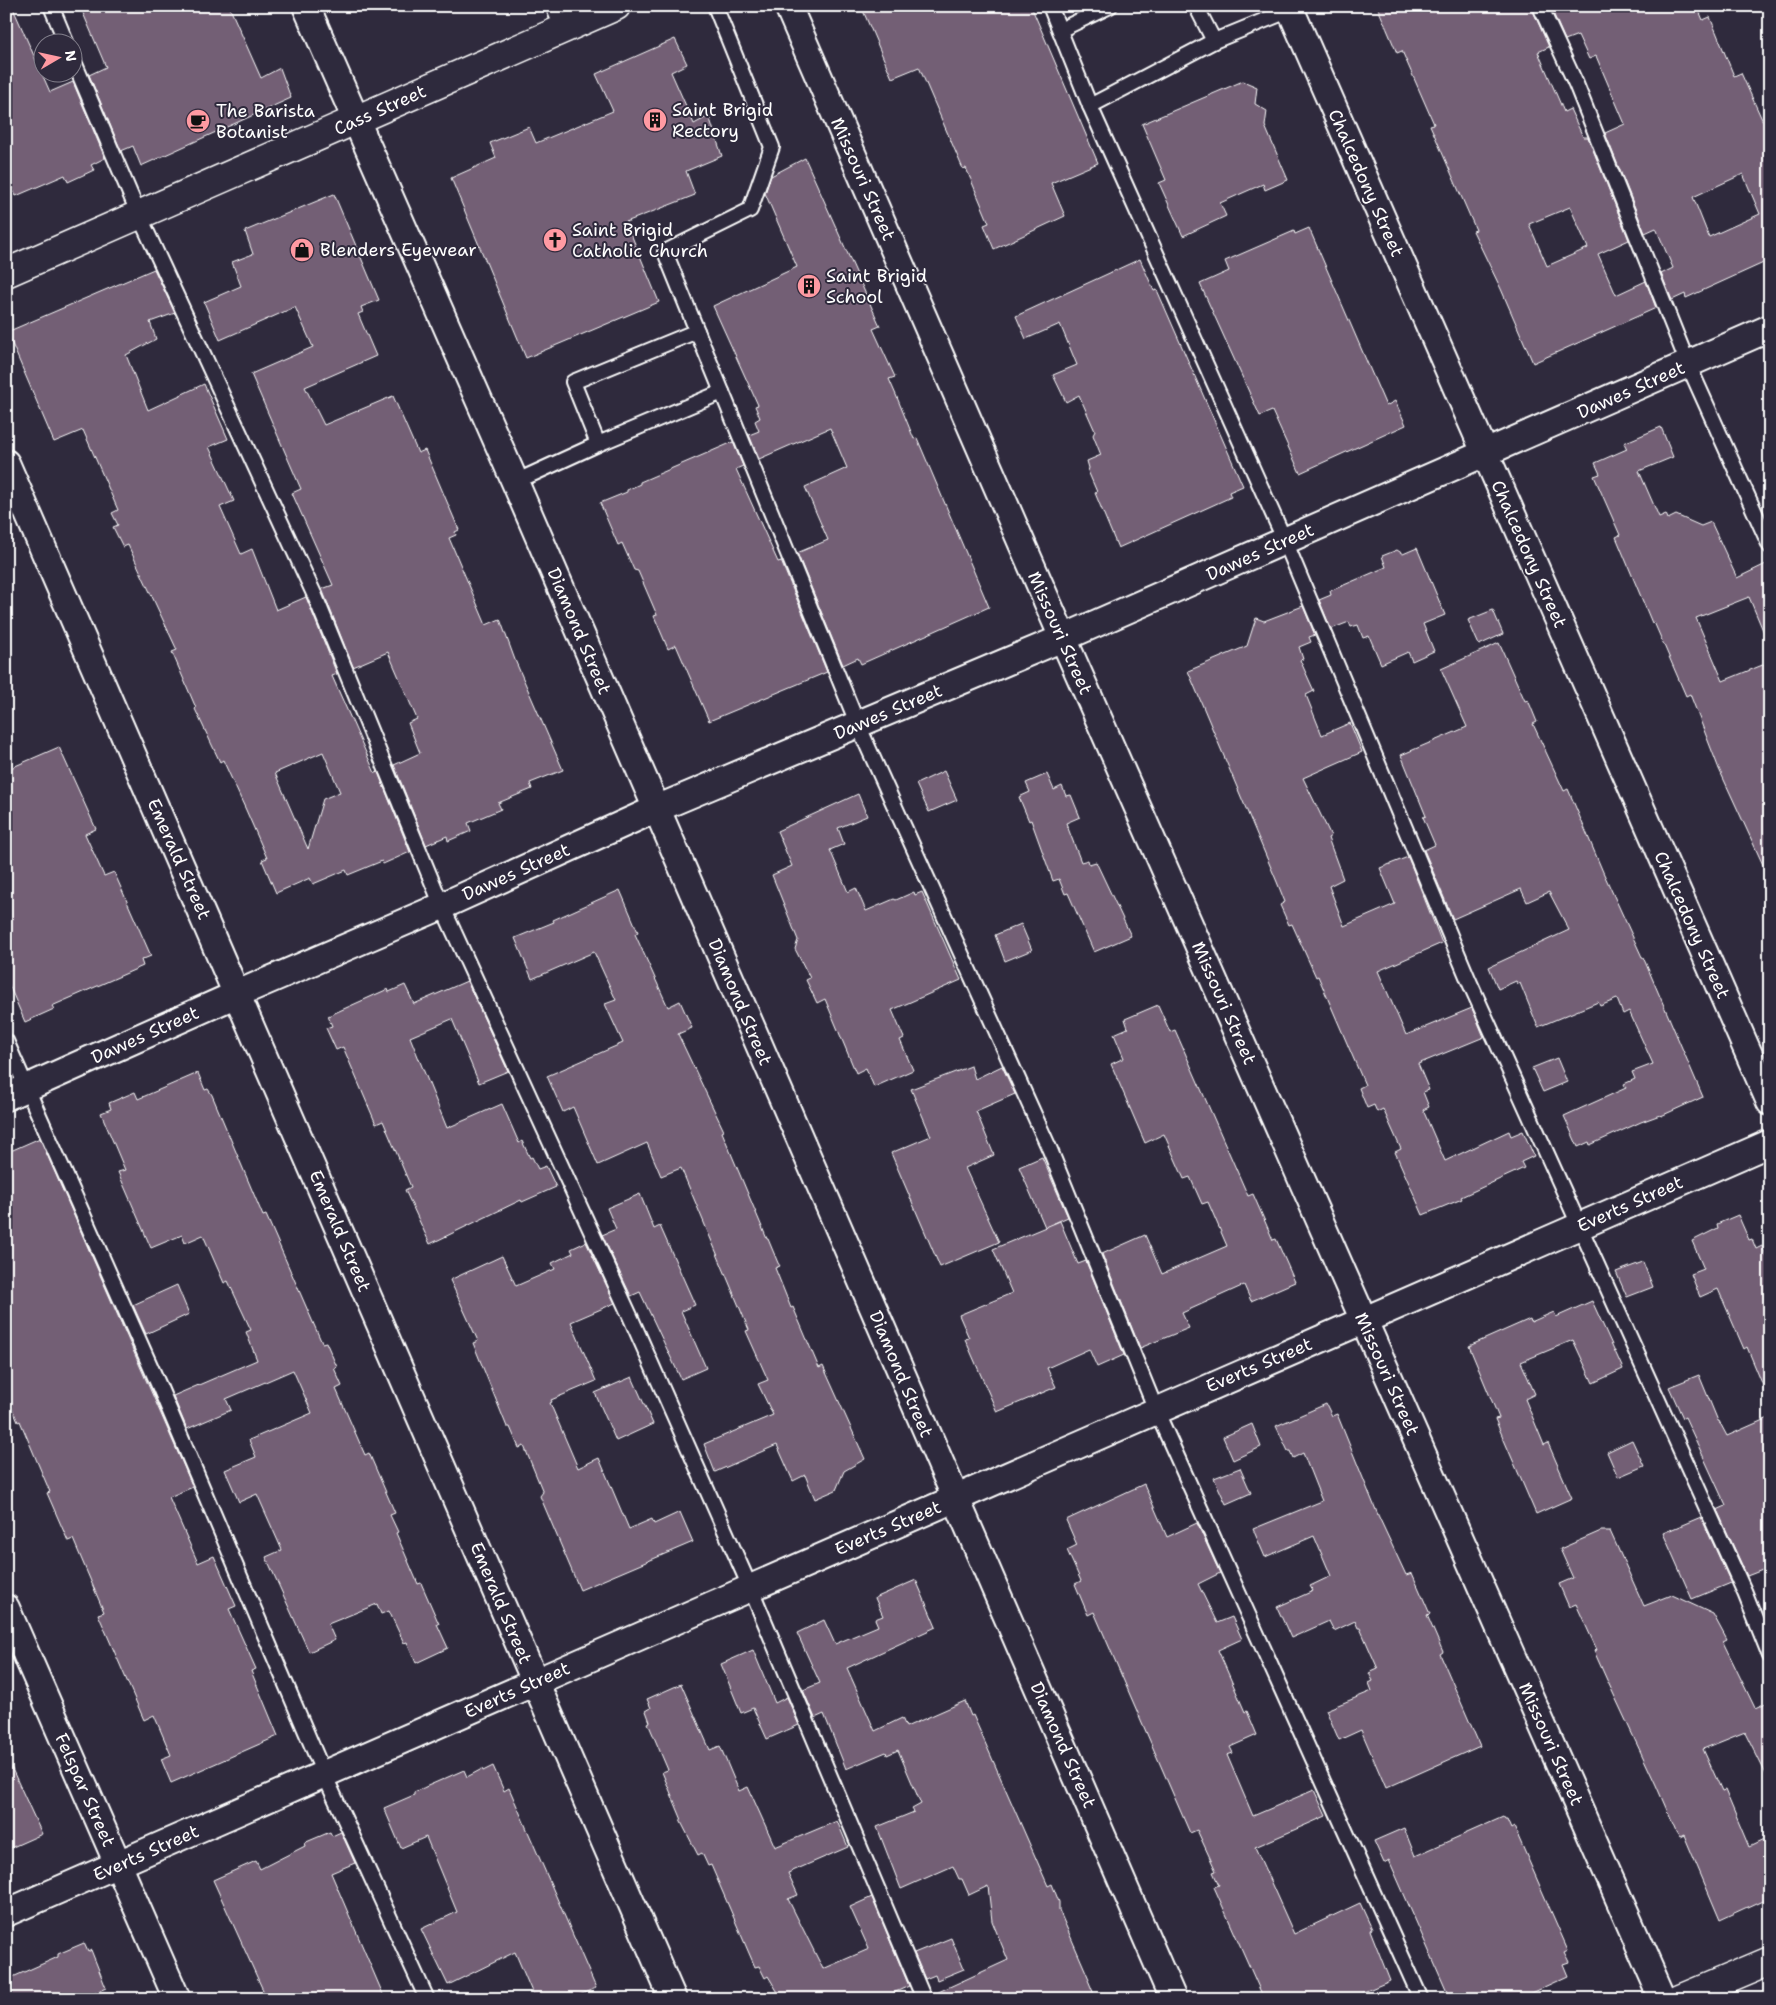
<svg xmlns="http://www.w3.org/2000/svg" width="1776" height="2005" viewBox="0 0 1776 2005" font-family="'Shantell Sans',sans-serif">
  <style>
    .building { fill: #735e75; stroke: #fff; fill-rule: evenodd }
    .lines { fill: none; stroke-linecap: round; stroke-linejoin: round }
    .lane-casing { stroke: #fff; stroke-width: 18 }
    .street-casing { stroke: #fff; stroke-width: 30 }
    .secondary-casing { stroke: #fff; stroke-width: 31 }
    .lane { stroke: #2f2a3d; stroke-width: 14 }
    .street { stroke: #2f2a3d; stroke-width: 26 }
    .secondary { stroke: #2f2a3d; stroke-width: 28 }
    .labels { text-anchor: middle; stroke-width: 4; stroke-linejoin: round; paint-order: stroke }
    .street-label { font-size: 18px; fill: #fff; stroke: #2f2a3d }
    .poi-label { font-size: 18px; fill: #fff; stroke: #2f2a3d; text-anchor: start }
  </style>
  <rect width="100%" height="100%" fill="#2f2a3d"/>
  <filter id="ink" filterUnits="userSpaceOnUse"><feTurbulence type="fractalNoise" baseFrequency=".02" numOctaves="2"/><feDisplacementMap in="SourceGraphic" scale="10" xChannelSelector="R" yChannelSelector="G"/><feConvolveMatrix kernelMatrix="1 2 1 2 8 2 1 2 1" color-interpolation-filters="sRGB"/></filter>
  <g filter="url(#ink)">
    <!-- building -->
    <g class="building">
      <path d="M6,6H12L50,92L73,82L105,158L91,165L94,170L68,182L65,175L16,196L6,175Z"/>
      <path d="M80,6H229L261,78L280,68L291,98L141,166L133,146L121,151L89,75L106,67Z"/>
      <path d="M861,6H1031L1098,163L1051,183L1065,216L994,249L984,225L989,223L966,168L963,169L919,67L892,78Z"/>
      <path d="M1377,6H1531L1549,47L1538,52L1564,112L1570,109L1583,137H1588L1629,240L1598,254L1616,295L1646,281L1656,308L1533,363L1501,289L1473,231L1476,230L1430,125L1434,124L1402,51L1397,53ZM1570,207L1588,248L1547,266L1529,224Z"/>
      <path d="M1550,6H1697L1703,20L1710,17L1734,76L1741,73L1770,137V260L1686,298L1685,294L1672,300L1661,274L1673,268L1656,228L1645,233L1605,133L1625,124L1596,56L1589,59L1578,35L1565,40ZM1743,174L1760,214L1709,237L1693,197Z"/>
      <path d="M675,39L687,64L671,72L694,124L709,116L722,156L686,171L695,195L626,222L659,302L526,358L451,178L496,158L490,143L529,127L536,143L613,111L596,74Z"/>
      <path d="M1243,81L1257,87L1255,104L1267,111L1265,126L1288,180L1265,190L1263,184L1220,203L1226,216L1183,236L1159,183L1166,180L1142,124Z"/>
      <path d="M805,158L880,326L873,329L895,377L889,379L896,395L914,439L917,438L989,607L861,664L858,658L843,665L797,553L828,540L805,487L847,468L830,428L759,459L749,435L759,431L755,421L760,418L755,406L758,405L713,306L797,267L765,193L771,176Z"/>
      <path d="M334,194L379,300L361,307L363,312L358,314L376,356L305,387L324,425L393,396L418,453L425,450L459,530L455,532L456,535L449,538L486,625L500,619L515,660L563,770L530,783L532,789L498,803L501,809L468,823L471,831L448,841L447,836L426,845L394,765L420,753L408,723L417,719L388,652L353,667L322,589L333,585L292,493L301,489L251,374L313,347L295,307L220,340L204,302L241,286L232,262L253,254L245,231Z"/>
      <path d="M1309,228L1386,406L1395,401L1406,425L1300,473L1272,411L1260,416L1200,284L1229,271L1225,261L1294,231L1295,234Z"/>
      <path d="M1140,259L1154,291L1157,290L1243,486L1229,492L1231,497L1118,548L1095,493L1097,492L1088,471L1089,468L1087,461L1101,455L1093,435L1095,431L1079,395L1066,402L1053,375L1077,365L1060,324L1026,339L1016,316Z"/>
      <path d="M154,269L175,313L150,322L156,339L126,355L148,410L204,384L228,439L209,447L234,501L220,507L241,554L252,549L276,610L306,597L337,674L332,676L375,773L378,772L410,852L383,864L382,861L348,875L346,870L313,884L310,878L276,893L262,860L267,858L246,810L223,760L220,762L195,709L196,708L172,652L177,650L128,545L123,547L113,527L118,525L112,513L118,510L83,430L54,442L7,332ZM323,752L340,792L323,799L308,849L275,773Z"/>
      <path d="M1661,427L1673,457L1639,471L1659,517L1666,514L1668,519L1676,515L1701,526L1711,522L1737,578L1770,562V647L1749,597L1696,618L1723,681L1770,662V880L1719,769L1690,694L1686,696L1654,622L1652,623L1616,537L1620,535L1594,476L1600,474L1595,463L1627,449L1624,443Z"/>
      <path d="M733,442L743,466L736,469L778,562L781,561L827,672L709,721L676,645L668,649L654,616L657,615L638,571L634,570L622,543L618,545L600,503L627,492V490L640,484V482Z"/>
      <path d="M1417,548L1445,615L1423,624L1434,651L1412,661L1408,652L1381,664L1369,636L1363,638L1358,625L1351,627L1349,622L1331,629L1319,600L1331,595L1330,591L1386,567L1382,556L1397,550L1403,554Z"/>
      <path d="M1303,606L1315,635L1309,637L1311,642L1299,647L1303,659L1300,660L1314,691L1306,695L1322,735L1350,723L1362,752L1303,778L1331,836L1328,838L1343,879L1329,886L1344,926L1395,904L1380,868L1408,857L1442,943L1378,971L1406,1035L1472,1008L1484,1037L1418,1064L1429,1090L1423,1092L1429,1107L1423,1110L1445,1161L1509,1131L1511,1136L1523,1131L1534,1156L1521,1162L1524,1168L1461,1197L1462,1199L1423,1215L1395,1152L1401,1149L1383,1109L1377,1112L1374,1105L1367,1108L1359,1088L1365,1085L1318,976L1316,977L1292,924L1289,925L1280,905L1285,902L1277,882L1188,671L1247,646L1256,618L1264,621Z"/>
      <path d="M1493,610L1503,634L1479,645L1468,620Z"/>
      <path d="M1499,643L1525,701L1528,700L1537,722L1533,724L1564,791L1568,789L1603,872L1642,957H1643L1703,1097L1661,1116L1660,1115L1641,1122L1590,1145L1589,1142L1578,1147L1564,1116L1626,1088L1624,1084L1635,1079L1632,1072L1653,1064L1629,1011L1623,1014L1617,999L1600,1006L1598,1002L1538,1027L1520,983L1518,984L1516,981L1498,989L1489,967L1569,930L1549,892L1527,902L1521,889L1453,919L1424,850L1435,845L1423,817L1426,816L1401,755L1467,727L1441,669Z"/>
      <path d="M59,747L96,829L85,834L104,876L114,872L151,956L141,960L143,966L52,1006L54,1009L25,1022L6,978V770Z"/>
      <path d="M944,771L957,800L929,812L916,784Z"/>
      <path d="M1047,774L1054,790L1062,786L1066,796L1071,795L1080,817L1066,823L1081,862L1088,860L1089,864L1096,862L1131,936L1094,952L1068,893L1065,894L1059,879L1053,881L1031,820L1029,821L1019,797L1030,792L1026,783Z"/>
      <path d="M858,794L867,816L838,828L844,844L830,850L848,892L856,888L866,911L894,899L896,900L914,892L915,895L922,892L961,980L892,1010L904,1038L900,1040L913,1070L874,1087L866,1068L856,1073L825,999L817,1003L806,980L810,978L795,949L798,940L772,875L792,866L777,831Z"/>
      <path d="M620,890L638,932L635,934L667,1005L668,1007L680,1001L692,1028L678,1034L724,1131L722,1132L767,1239H768L778,1263L780,1266L775,1268L791,1308L793,1307L819,1368L823,1366L865,1459L844,1471L836,1490L815,1499L805,1475L793,1481L777,1445L715,1472L704,1444L773,1415L758,1384L768,1380L746,1331L749,1330L681,1168L661,1176L647,1143L598,1165L573,1107L563,1112L547,1076L623,1043L605,1004L616,1000L594,952L532,979L515,938L554,922L553,920Z"/>
      <path d="M1021,924L1032,950L1005,961L995,935Z"/>
      <path d="M467,981L508,1071L479,1083L452,1019L410,1037L447,1128L502,1104L519,1143L522,1141L530,1158L532,1157L538,1169L546,1166L556,1187L522,1202L521,1200L430,1244L405,1190L411,1187L383,1121L376,1124L343,1047L336,1050L326,1028L332,1026L328,1016L388,989L389,992L405,985L414,1004Z"/>
      <path d="M1158,1005L1170,1032L1175,1030L1248,1196L1253,1194L1273,1240L1276,1239L1295,1282L1251,1301L1244,1285L1182,1313L1189,1328L1140,1348L1102,1254L1145,1235L1162,1274L1227,1246L1208,1202L1202,1204L1190,1177L1184,1179L1164,1134L1145,1143L1111,1064L1124,1058L1114,1034L1128,1028L1125,1019Z"/>
      <path d="M1557,1058L1567,1082L1543,1092L1532,1068Z"/>
      <path d="M971,1066L975,1079L1002,1066L1015,1094L976,1111L994,1155L965,1168L999,1242L940,1267L891,1153L931,1136L911,1089Z"/>
      <path d="M198,1073L205,1090L208,1089L212,1095L263,1216L266,1215L322,1343L326,1342L337,1367L334,1368L342,1386L336,1389L365,1455L369,1453L395,1513L390,1515L398,1532L396,1533L418,1584L421,1583L439,1624H437L448,1648L416,1663L407,1642L404,1643L389,1611L381,1614L377,1604L328,1624L335,1640L309,1652L266,1557L282,1550L257,1494L239,1502L225,1470L256,1457L249,1440L312,1413L293,1370L226,1399L231,1410L187,1429L173,1396L257,1360L246,1332L251,1330L228,1281L224,1283L203,1235L185,1243L182,1235L151,1248L118,1172L125,1170L101,1113L111,1109L109,1103L135,1092L138,1099Z"/>
      <path d="M40,1138L193,1487L169,1497L198,1563L214,1556L236,1606L229,1609L256,1669L251,1671L278,1736L171,1783L161,1759L171,1755L154,1715L144,1720L98,1614L104,1612L73,1539L68,1541L47,1493L50,1492L20,1421L18,1422L6,1394V1153Z"/>
      <path d="M1042,1157L1068,1217L1045,1227L1019,1167Z"/>
      <path d="M640,1194L654,1229L660,1226L695,1305L681,1311L706,1368L681,1379L640,1292L631,1296L602,1235L616,1229L607,1208Z"/>
      <path d="M1738,1215L1749,1240L1752,1239L1756,1249L1762,1246L1770,1264L1769,1400L1747,1347L1744,1349L1718,1289L1700,1297L1691,1274L1704,1269L1692,1241L1718,1228L1717,1224Z"/>
      <path d="M1060,1221L1078,1264L1086,1261L1124,1355L1097,1367L1089,1349L1047,1368L1056,1387L997,1412L965,1339L969,1338L959,1315L1012,1293L993,1249Z"/>
      <path d="M586,1242L615,1303L571,1322L596,1381L551,1400L552,1402L550,1403L578,1468L599,1458L629,1529L652,1519L654,1524L680,1512L693,1542L580,1590L540,1496L543,1492L524,1446L519,1448L510,1427H507L473,1343L478,1341L450,1280L502,1256L516,1286L555,1269L552,1263L573,1253L571,1249Z"/>
      <path d="M1643,1262L1653,1287L1627,1297L1616,1272Z"/>
      <path d="M177,1285L189,1314L146,1334L133,1305Z"/>
      <path d="M1592,1301L1623,1369L1593,1383L1573,1340L1521,1362L1535,1394L1525,1399L1544,1445L1548,1443L1572,1498L1536,1514L1495,1419L1499,1418L1469,1346L1530,1319L1531,1322L1554,1312L1556,1317Z"/>
      <path d="M1699,1375L1718,1421H1719L1727,1436L1770,1417V1567L1747,1576L1717,1510L1726,1506L1685,1417L1683,1418L1669,1387Z"/>
      <path d="M632,1377L653,1424L616,1441L595,1393Z"/>
      <path d="M1326,1404L1332,1416L1337,1414L1378,1515L1406,1575L1412,1573L1430,1614L1427,1615L1443,1652L1440,1654L1480,1746L1386,1788L1361,1730L1339,1740L1326,1710L1372,1691L1369,1683L1373,1681L1369,1673L1378,1669L1360,1628H1358L1355,1621L1334,1631L1329,1621L1291,1638L1277,1607L1313,1591L1310,1586L1331,1576L1314,1536L1265,1557L1253,1529L1322,1501L1303,1453L1293,1458L1290,1451H1288L1276,1426Z"/>
      <path d="M1252,1424L1261,1447L1233,1460L1223,1437Z"/>
      <path d="M1632,1440L1644,1466L1618,1477L1607,1452Z"/>
      <path d="M1240,1468L1251,1493L1226,1504L1214,1478Z"/>
      <path d="M1144,1484L1167,1537L1197,1523L1220,1573L1198,1584L1217,1623L1232,1617L1242,1639L1218,1650L1245,1712L1247,1711L1257,1735L1230,1747L1233,1753L1227,1755L1253,1816L1314,1790L1326,1816L1255,1847L1294,1934L1360,1903L1372,1929L1370,1930L1390,1981L1347,1999H1264L1214,1887L1219,1885L1213,1872L1216,1871L1197,1830L1190,1833L1094,1612L1088,1615L1075,1584L1081,1581L1067,1550L1077,1545L1066,1520Z"/>
      <path d="M1701,1517L1731,1583L1692,1599L1663,1533Z"/>
      <path d="M1601,1531H1610L1644,1606L1672,1595L1713,1614L1727,1640L1723,1642L1755,1708L1770,1701V1782L1745,1732L1703,1749L1722,1791L1725,1790L1749,1847L1770,1837V1897L1720,1920L1684,1835L1680,1837L1676,1831L1656,1785L1607,1680L1594,1651L1597,1650L1576,1604L1569,1607L1559,1584L1573,1578L1560,1549Z"/>
      <path d="M916,1580L936,1627L847,1668L875,1731L902,1718L906,1727L965,1701L971,1716L973,1715L1048,1886L1052,1884L1059,1902V1910L1089,1979L1088,1980L1096,1999H933L932,1995L1008,1960L992,1921L988,1886L969,1895L962,1879H959L953,1866L901,1889L877,1827L914,1812L912,1809L921,1804L898,1750L887,1755L886,1752L846,1769L824,1714L815,1718L803,1690L820,1683L797,1633L824,1620L835,1644L878,1626L875,1619L883,1616L875,1598Z"/>
      <path d="M753,1650L775,1703L787,1697L799,1725L767,1739L753,1708L741,1713L721,1664Z"/>
      <path d="M681,1684L710,1750L720,1746L739,1791L748,1787L775,1847L837,1821L848,1847L788,1873L798,1895L788,1899L823,1969L869,1949L850,1907L872,1897L909,1986L880,1999H782L768,1976L765,1978L759,1966L755,1967L711,1865L708,1866L702,1853L698,1855L680,1820H682L662,1772L668,1770L648,1723L650,1722L646,1711L651,1708L647,1699Z"/>
      <path d="M6,1756L42,1834L6,1850Z"/>
      <path d="M493,1766L504,1791L509,1788L596,1988L570,1999H535L515,1952L448,1985L421,1929L457,1912L426,1837L401,1848L384,1808L414,1795V1792L464,1770L467,1777L482,1769L483,1771Z"/>
      <path d="M1503,1817L1505,1820H1507L1511,1829L1514,1827L1568,1950L1564,1952L1569,1962L1563,1964L1568,1976L1518,1999H1450L1389,1860L1384,1863L1374,1841L1404,1828L1415,1856Z"/>
      <path d="M330,1832L332,1836L341,1832L355,1863L331,1873L385,1999H267L213,1880L256,1861L260,1869L305,1846L304,1843Z"/>
      <path d="M951,1938L964,1969L937,1980L935,1975L925,1979L914,1953Z"/>
      <path d="M84,1943L88,1952L91,1950L106,1988L80,1999H6V1980L58,1957V1954Z"/>
    </g>
    <g class="lines">
      <!-- lane casing -->
      <g class="lane-casing">
        <g id="lane">
          <path d="M51,6L66,42"/>
          <path d="M553,6L563,30"/>
          <path d="M1050,6L1090,106L1285,541L1469,981L1745,1593L1770,1656"/>
          <path d="M1196,6L1214,41"/>
          <path d="M1540,6L1576,84L1688,364L1770,546"/>
          <path d="M1060,30L1110,6"/>
          <path d="M72,57L139,215L315,596L442,906L630,1316L750,1587L924,1999"/>
          <path d="M1090,106L1214,41L1290,10"/>
          <path d="M697,331L722,392"/>
          <path d="M598,444L573,382L697,331L665,252L750,210L772,147L715,6"/>
          <path d="M515,482L598,444L722,392L858,725L1050,1150L1156,1410L1421,1999"/>
          <path d="M6,1041L160,1388L324,1774L427,1999"/>
        </g>
      </g>
      <!-- street casing -->
      <g class="street-casing">
        <g id="street">
          <path d="M306,6L515,482L1173,1999"/>
          <path d="M788,6L1063,638L1663,1999"/>
          <path d="M1289,6L1770,1102"/>
          <path d="M6,463L673,1999"/>
          <path d="M6,1097L237,994L442,906L656,809L1063,638L1770,328"/>
          <path d="M6,1608L177,1999"/>
          <path d="M6,1913L1770,1143"/>
        </g>
      </g>
      <!-- secondary casing -->
      <g class="secondary-casing">
        <g id="secondary">
          <path d="M6,273L616,6"/>
          <path d="M1680,1999L1770,1961"/>
        </g>
      </g>
      <!-- lane -->
      <use href="#lane" class="lane"/>
      <!-- street -->
      <use href="#street" class="street"/>
      <!-- secondary -->
      <use href="#secondary" class="secondary"/>
    </g>
  </g>
  <!-- icons -->
  <defs>
    <g id="building-disc" transform="scale(1.25)"><circle r="9.5" fill="#ff9aa2" stroke="#2f2a3d"/><path d="M-4-6H4V6H1V3H-1V6H-4ZM-2.5-4.3h1.7v1.8h-1.7ZM.8-4.3h1.7v1.8H.8ZM-2.5-1h1.7V.8h-1.7ZM.8-1h1.7V.8H.8Z" fill="#111"/></g>
    <g id="cafe-disc" transform="scale(1.25)"><circle r="9.5" fill="#ff9aa2" stroke="#2f2a3d"/><path d="M-5.5-4.5H6V0H3Q3 3.5 0 3.5H-2.5Q-5.5 3.5-5.5 0ZM3-3.2v2h1.7v-2ZM-6 4.5H4V6H-6Z" fill="#111"/></g>
    <g id="church-disc" transform="scale(1.25)"><circle r="9.5" fill="#ff9aa2" stroke="#2f2a3d"/><path d="M-1.2-6h2.4v3.5h3.3v2.4h-3.3V6h-2.4V-.1h-3.3v-2.4h3.3Z" fill="#111"/></g>
    <g id="shop-disc" transform="scale(1.25)"><circle r="9.5" fill="#ff9aa2" stroke="#2f2a3d"/><path d="M-5-2.5h2.3a2.7 3.5 0 0 1 5.4 0H5L5.5 6h-11ZM-1.5-2.5h3a1.5 2.3 0 0 0-3 0Z" fill="#111"/></g>
  </defs>
  <g fill-rule="evenodd">
    <use href="#building-disc" x="655" y="120"/>
    <use href="#cafe-disc" x="198" y="121"/>
    <use href="#church-disc" x="555" y="240"/>
    <use href="#shop-disc" x="302" y="250"/>
    <use href="#building-disc" x="809" y="286"/>
  </g>
  <g class="labels">
    <!-- street labels -->
    <g class="street-label">
      <text transform="translate(380 110) rotate(-24)" y="6">Cass Street</text>
      <text transform="translate(863 179) rotate(66)" y="6">Missouri Street</text>
      <text transform="translate(1366 183) rotate(66)" y="6">Chalcedony Street</text>
      <text transform="translate(1631 390) rotate(-24)" y="6">Dawes Street</text>
      <text transform="translate(1260 552) rotate(-24)" y="6">Dawes Street</text>
      <text transform="translate(1529 554) rotate(66)" y="6">Chalcedony Street</text>
      <text transform="translate(579 631) rotate(67)" y="6">Diamond Street</text>
      <text transform="translate(1060 633) rotate(66)" y="6">Missouri Street</text>
      <text transform="translate(888 712) rotate(-23)" y="6">Dawes Street</text>
      <text transform="translate(179 859) rotate(66)" y="6">Emerald Street</text>
      <text transform="translate(516 872) rotate(-24)" y="6">Dawes Street</text>
      <text transform="translate(1692 925) rotate(66)" y="6">Chalcedony Street</text>
      <text transform="translate(740 1002) rotate(67)" y="6">Diamond Street</text>
      <text transform="translate(1224 1003) rotate(66)" y="6">Missouri Street</text>
      <text transform="translate(145 1035) rotate(-24)" y="6">Dawes Street</text>
      <text transform="translate(1630 1204) rotate(-24)" y="6">Everts Street</text>
      <text transform="translate(340 1231) rotate(67)" y="6">Emerald Street</text>
      <text transform="translate(1259 1365) rotate(-23)" y="6">Everts Street</text>
      <text transform="translate(901 1374) rotate(67)" y="6">Diamond Street</text>
      <text transform="translate(1387 1374) rotate(66)" y="6">Missouri Street</text>
      <text transform="translate(888 1528) rotate(-23)" y="6">Everts Street</text>
      <text transform="translate(501 1603) rotate(67)" y="6">Emerald Street</text>
      <text transform="translate(517 1690) rotate(-24)" y="6">Everts Street</text>
      <text transform="translate(1551 1744) rotate(66)" y="6">Missouri Street</text>
      <text transform="translate(1063 1745) rotate(66)" y="6">Diamond Street</text>
      <text transform="translate(85 1790) rotate(66)" y="6">Felspar Street</text>
      <text transform="translate(146 1853) rotate(-24)" y="6">Everts Street</text>
    </g>
    <!-- poi labels -->
    <g class="poi-label">
      <text x="672" y="116">Saint Brigid<tspan x="672" dy="21">Rectory</tspan></text>
      <text x="216" y="117">The Barista<tspan x="216" dy="21">Botanist</tspan></text>
      <text x="572" y="236">Saint Brigid<tspan x="572" dy="21">Catholic Church</tspan></text>
      <text x="320" y="256">Blenders Eyewear</text>
      <text x="826" y="282">Saint Brigid<tspan x="826" dy="21">School</tspan></text>
    </g>
  </g>
  <!-- margin -->
  <rect width="1776" height="2005" fill="none" stroke="#2f2a3d" stroke-width="25"/>
  <rect x="12" y="12" width="1751" height="1980" fill="none" stroke="#fff" stroke-width="2" filter="url(#ink)"/>
  <!-- north arrow -->
  <g transform="translate(58 58) rotate(81)"><circle r="24" fill="#2f2a3d" stroke="#827f8b"/>
  <path d="M0-4L9 19L0 12L-9 19Z" fill="#ff9aa2"/>
  <text y="-8" font-size="14" font-weight="bold" text-anchor="middle" fill="#ffffff">N</text>
  </g>
</svg>
